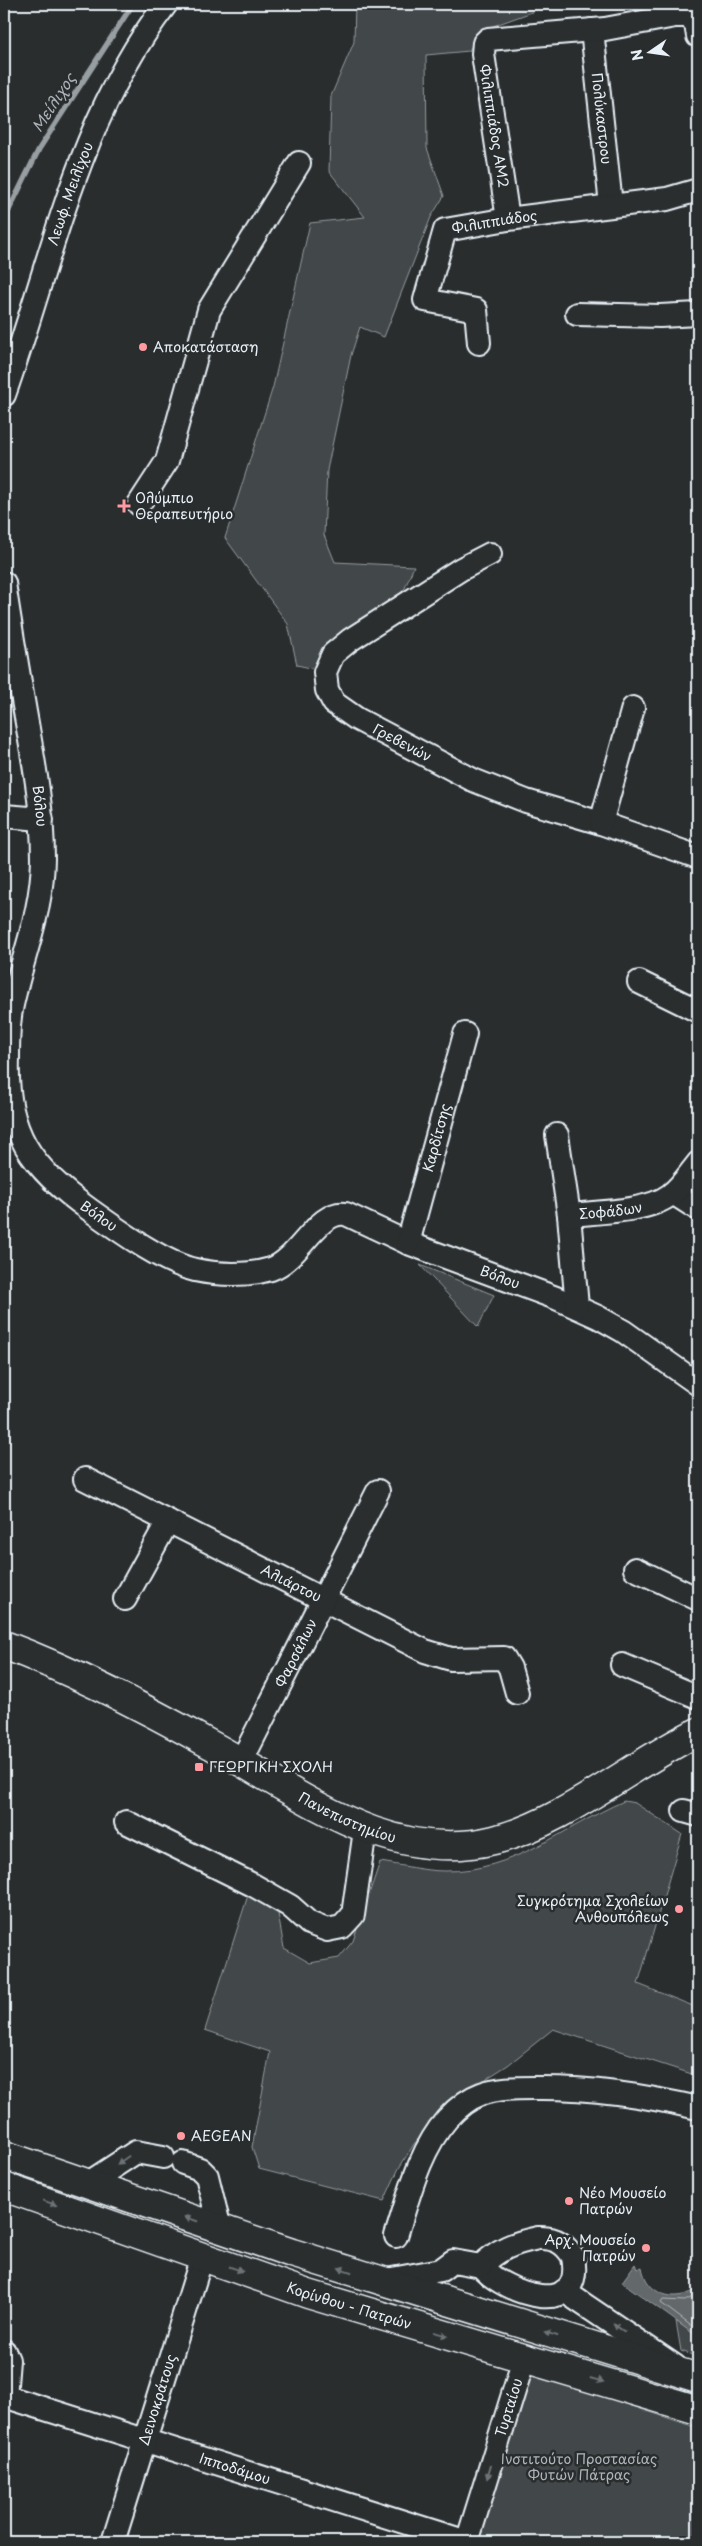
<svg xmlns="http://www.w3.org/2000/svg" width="702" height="2546" viewBox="0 0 702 2546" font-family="'Playpen Sans',sans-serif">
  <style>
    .green { fill: #424648; stroke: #959ca0 }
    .water { fill: #63686b; stroke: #989fa3 }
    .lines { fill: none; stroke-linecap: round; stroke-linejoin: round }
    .shore { stroke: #b3bac0; stroke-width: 1 }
    .stream { stroke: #989fa3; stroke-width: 5.5 }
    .minor-casing { stroke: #e8f1f8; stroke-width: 26 }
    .major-casing { stroke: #e8f1f8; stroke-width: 31 }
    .highway-casing { stroke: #e8f1f8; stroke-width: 31 }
    .minor { stroke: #2a2d2e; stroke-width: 22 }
    .major { stroke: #2a2d2e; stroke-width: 28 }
    .highway { stroke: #2a2d2e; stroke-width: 28 }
    .oneway { fill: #6c7275 }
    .poi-dot { fill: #ff9aa2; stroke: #2a2d2e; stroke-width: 2 }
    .labels { text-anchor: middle; stroke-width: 5; stroke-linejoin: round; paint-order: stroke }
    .street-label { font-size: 14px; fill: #e8f1f8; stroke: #2a2d2e }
    .poi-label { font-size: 14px; fill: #e8f1f8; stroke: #2a2d2e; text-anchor: start }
    .park-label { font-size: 14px; fill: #aeb5ba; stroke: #2a2d2e }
    .water-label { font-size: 15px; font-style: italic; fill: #acb3b9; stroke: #2a2d2e }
  </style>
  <rect width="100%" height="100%" fill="#2a2d2e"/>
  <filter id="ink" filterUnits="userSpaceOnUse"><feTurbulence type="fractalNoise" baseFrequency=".02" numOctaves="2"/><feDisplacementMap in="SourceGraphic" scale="10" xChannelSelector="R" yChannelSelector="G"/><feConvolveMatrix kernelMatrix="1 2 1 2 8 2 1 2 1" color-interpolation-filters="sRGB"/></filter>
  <g filter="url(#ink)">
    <!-- green -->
    <g class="green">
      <path d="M355,4H541L532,12L479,31L469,51L426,55L427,148L444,196L431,217L384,337L360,327L351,355L327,470L324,535L335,562L414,566L405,588L391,605L315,669L297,665L288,624L225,538L273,387L310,223L365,217L329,171L331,96L354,42Z"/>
      <path d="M420,1265L494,1295L478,1327Z"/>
      <path d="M624,1801L635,1803L682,1834L638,1984L698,2008V2076L553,2029L508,2065L454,2099L414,2144L399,2168L384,2201L259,2169L252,2147L270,2052L205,2030L249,1892L277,1908L284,1948L310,1963L339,1958L353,1941L380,1862C401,1865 424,1871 445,1871C513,1872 564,1827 624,1801Z"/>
      <path d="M676,2321L698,2337V2357L681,2351Z"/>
      <path d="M530,2372L698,2428V2542H479Z"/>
    </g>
    <!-- water -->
    <path class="water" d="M635,2264L637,2269L642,2267C646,2295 677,2305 698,2287V2337L622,2282Z"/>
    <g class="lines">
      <!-- shore -->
      <path class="shore" d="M698,2294L685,2301L663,2300L661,2303L698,2331"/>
      <!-- stream -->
      <path class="stream" d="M4,220L39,149L133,4"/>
      <!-- minor casing -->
      <g class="minor-casing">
        <g id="minor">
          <path id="s1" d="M592,30L611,205"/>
          <path d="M508,219L483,54L484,43L488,39L605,29L675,16H689L696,24L698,36"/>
          <path d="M577,314L660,316L698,314"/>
          <path id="s2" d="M479,343L476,310L425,300L445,230L508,219L667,199L698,190"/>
          <path id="s3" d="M4,395C51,263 78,118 166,4"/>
          <path d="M139,504L167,461L209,310L299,163"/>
          <path id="s4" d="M490,554L461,569L350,640L333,654L325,672L327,690L334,703L357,719L473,780L526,801L601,823L698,857"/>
          <path id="s5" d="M4,583C10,624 17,665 24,706C33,758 43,807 43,859C42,913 23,954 12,1005C8,1022 8,1041 8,1058C5,1132 31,1168 90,1210C117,1229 163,1263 195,1270C219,1275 248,1276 271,1269C299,1260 318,1209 346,1214L408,1243L556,1298L598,1317L623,1331L698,1384"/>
          <path d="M4,816L42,819"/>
          <path d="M601,823L633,708"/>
          <path d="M639,982L698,1011"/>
          <path d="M557,1135L569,1215L577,1307"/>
          <path d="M673,1193L698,1209"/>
          <path id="s6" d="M569,1215C597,1212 648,1212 670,1195C681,1187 690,1173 698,1163"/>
          <path id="s7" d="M408,1243L465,1034"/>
          <path id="s8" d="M85,1479L425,1651L451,1659L504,1658L510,1668L517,1693"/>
          <path d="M635,1569L698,1599"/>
          <path d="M125,1599L168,1521"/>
          <path d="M622,1665L698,1697"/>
          <path id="s9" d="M241,1762L378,1491"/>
          <path d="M684,1811L698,1815"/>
          <path d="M126,1822L253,1885L290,1906L309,1923L327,1930L342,1927L353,1915L365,1830"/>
          <path d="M183,2163L200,2169L207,2176L220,2229"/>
          <path d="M87,2184L136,2152L163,2157"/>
          <path d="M396,2236C409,2196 419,2151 447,2119C457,2108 467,2099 481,2094C497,2088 516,2088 533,2088C590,2087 643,2095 698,2108"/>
          <path d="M538,2238C554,2237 565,2243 573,2257C585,2321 504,2294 481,2266C498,2249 514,2243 538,2238Z"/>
          <path d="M381,2281L441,2270L453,2261L481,2266"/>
          <path d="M564,2291L675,2366"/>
          <path d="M4,2351L8,2360L5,2397"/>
          <path id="s10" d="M4,2396L467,2542"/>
          <path id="s11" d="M113,2542L202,2257"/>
          <path id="s12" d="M467,2542L524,2359"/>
        </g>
      </g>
      <!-- major casing -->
      <g class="major-casing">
        <g id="major">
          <path id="s13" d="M4,1645C76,1672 145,1708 213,1746C300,1793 389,1866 494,1840C564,1823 632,1764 698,1732"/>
        </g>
      </g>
      <!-- highway casing -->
      <g class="highway-casing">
        <g id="highway">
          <path d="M4,2155L292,2253L698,2378"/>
          <path id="s14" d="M4,2187L308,2294L698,2410"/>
        </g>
      </g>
      <!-- minor -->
      <use href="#minor" class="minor"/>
      <!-- major -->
      <use href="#major" class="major"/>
      <!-- highway -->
      <use href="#highway" class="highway"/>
    </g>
    <!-- one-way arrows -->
    <defs><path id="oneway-solid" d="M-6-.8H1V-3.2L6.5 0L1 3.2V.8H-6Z" transform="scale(1.25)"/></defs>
    <g class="oneway">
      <use href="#oneway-solid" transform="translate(123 2160) rotate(145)"/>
      <use href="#oneway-solid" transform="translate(50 2203) rotate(20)"/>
      <use href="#oneway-solid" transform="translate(191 2219) rotate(-161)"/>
      <use href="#oneway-solid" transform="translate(236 2269) rotate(19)"/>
      <use href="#oneway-solid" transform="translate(345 2270) rotate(-162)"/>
      <use href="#oneway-solid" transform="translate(619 2328) rotate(-146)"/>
      <use href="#oneway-solid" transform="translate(441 2334) rotate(16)"/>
      <use href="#oneway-solid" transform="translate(551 2334) rotate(-163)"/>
      <use href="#oneway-solid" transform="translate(597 2380) rotate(16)"/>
      <use href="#oneway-solid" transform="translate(489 2472) rotate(107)"/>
    </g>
  </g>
  <!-- markers -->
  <g class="poi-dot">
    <circle cx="143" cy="347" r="5"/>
    <path d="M121.5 498.5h5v5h5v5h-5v5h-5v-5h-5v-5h5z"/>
    <rect x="194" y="1762" width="10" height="10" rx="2.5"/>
    <circle cx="679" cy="1909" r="5"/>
    <circle cx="181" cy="2136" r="5"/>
    <circle cx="569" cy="2201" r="5"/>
    <circle cx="646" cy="2248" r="5"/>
  </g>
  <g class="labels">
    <!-- street labels -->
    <g class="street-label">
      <text dy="5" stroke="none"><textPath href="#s1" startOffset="89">Πολύκαστρου</textPath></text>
      <text transform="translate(494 126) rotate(81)" y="5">Φιλιππιάδος ΑΜ2</text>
      <text dy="5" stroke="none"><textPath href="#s3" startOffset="212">Λεωφ. Μειλίχου</textPath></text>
      <text dy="5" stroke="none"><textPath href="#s2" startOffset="208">Φιλιππιάδος</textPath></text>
      <text dy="5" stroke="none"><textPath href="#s4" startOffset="318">Γρεβενών</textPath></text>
      <text dy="5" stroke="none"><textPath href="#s5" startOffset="226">Βόλου</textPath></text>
      <text dy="5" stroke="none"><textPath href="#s7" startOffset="109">Καρδίτσης</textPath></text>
      <text dy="5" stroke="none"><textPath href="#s6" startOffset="42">Σοφάδων</textPath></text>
      <text dy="5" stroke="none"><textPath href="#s5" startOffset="675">Βόλου</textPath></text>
      <text dy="5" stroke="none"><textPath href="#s5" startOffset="1125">Βόλου</textPath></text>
      <text dy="5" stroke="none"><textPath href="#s8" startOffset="231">Αλιάρτου</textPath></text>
      <text dy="5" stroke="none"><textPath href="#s9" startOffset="122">Φαρσάλων</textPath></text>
      <text dy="5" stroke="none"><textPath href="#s13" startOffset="385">Πανεπιστημίου</textPath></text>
      <text dy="5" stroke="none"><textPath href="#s14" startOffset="365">Κορίνθου - Πατρών</textPath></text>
      <text dy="5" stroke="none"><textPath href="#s11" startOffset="149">Δεινοκράτους</textPath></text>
      <text dy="5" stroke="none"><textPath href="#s12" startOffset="141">Τυρταίου</textPath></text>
      <text dy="5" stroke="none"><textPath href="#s10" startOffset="242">Ιπποδάμου</textPath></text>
    </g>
    <!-- poi labels -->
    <g class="poi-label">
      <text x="153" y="352">Αποκατάσταση</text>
      <text x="135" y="503">Ολύμπιο<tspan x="135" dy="16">Θεραπευτήριο</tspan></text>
      <text x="209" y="1772">ΓΕΩΡΓΙΚΗ ΣΧΟΛΗ</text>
      <text x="669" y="1906" text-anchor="end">Συγκρότημα Σχολείων<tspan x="669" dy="16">Ανθουπόλεως</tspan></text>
      <text x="191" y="2141">AEGEAN</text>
      <text x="579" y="2198">Νέο Μουσείο<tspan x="579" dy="16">Πατρών</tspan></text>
      <text x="636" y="2245" text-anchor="end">Αρχ. Μουσείο<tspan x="636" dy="16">Πατρών</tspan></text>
    </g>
    <!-- park labels -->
    <g class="park-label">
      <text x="579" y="2464">Ινστιτούτο Προστασίας<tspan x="579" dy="16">Φυτών Πάτρας</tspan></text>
    </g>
    <!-- water labels -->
    <g class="water-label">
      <text transform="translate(54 103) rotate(-57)" y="5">Μείλιχος</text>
    </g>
  </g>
  <!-- margin -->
  <rect width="702" height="2546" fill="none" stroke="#2a2d2e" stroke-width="20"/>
  <rect x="10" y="10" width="682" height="2526" fill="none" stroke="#e8f1f8" stroke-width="2" filter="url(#ink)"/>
  <!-- north arrow -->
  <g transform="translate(650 52) rotate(257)" stroke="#2a2d2e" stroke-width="4" paint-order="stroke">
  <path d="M0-4L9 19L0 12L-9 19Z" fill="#e8f1f8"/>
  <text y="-8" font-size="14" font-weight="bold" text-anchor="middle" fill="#e8f1f8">N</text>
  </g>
</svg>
